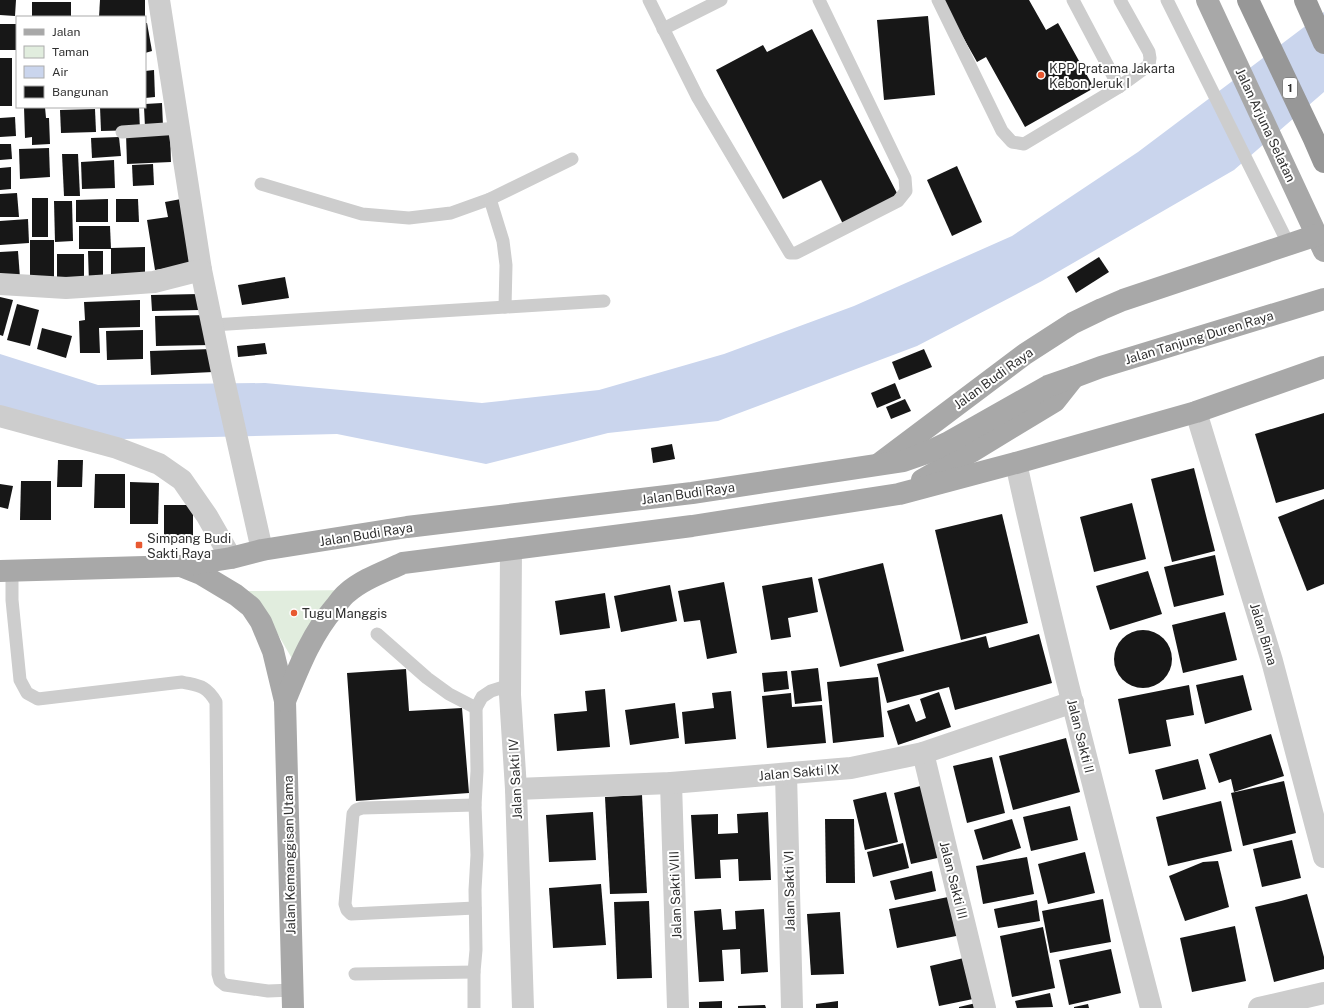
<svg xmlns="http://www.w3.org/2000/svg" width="1324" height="1008" viewBox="0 0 1324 1008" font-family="'Public Sans',sans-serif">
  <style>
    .green { fill: #e1edde }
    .water { fill: #cad5ed }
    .building { fill: #171717 }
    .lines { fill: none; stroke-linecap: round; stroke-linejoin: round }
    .service { stroke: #cdcdcd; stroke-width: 13 }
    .minor { stroke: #cdcdcd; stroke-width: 22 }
    .primary { stroke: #a8a8a8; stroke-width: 22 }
    .motorway { stroke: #979797; stroke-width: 22 }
    .poi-dot { fill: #e85931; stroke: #fff; stroke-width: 1.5 }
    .labels { text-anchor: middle; stroke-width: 4; stroke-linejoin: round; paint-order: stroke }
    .shield { fill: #fff; stroke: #6e6e6e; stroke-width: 1 }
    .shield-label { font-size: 12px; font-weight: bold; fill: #303030 }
    .poi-label { font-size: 13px; fill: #303030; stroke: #fff; text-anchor: start }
    .street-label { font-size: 13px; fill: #303030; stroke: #fff }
  </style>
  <rect width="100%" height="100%" fill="#fff"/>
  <!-- green -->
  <path class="green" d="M359,590L294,662L276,631L245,591Z"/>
  <!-- water -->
  <path class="water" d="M1324,12V92L1234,170L1042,281L917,346L718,421L608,433L486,464L337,434L123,439L0,408V354L98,385L265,383L482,403L599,390L724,354L854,306L1012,236L1138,152Z"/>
  <!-- building -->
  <g class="building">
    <path d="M0,0H16L15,16L0,15Z"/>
    <path d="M100,0H145V17H99Z"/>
    <path d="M942,0H1029L1046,30L1058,23L1094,88L1025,127L986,57L977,62Z"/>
    <rect x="32" y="2" width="39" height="15"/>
    <path d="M928,16L935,95L884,100L877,20Z"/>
    <path d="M145,23H147L152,51L145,53Z"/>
    <rect x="0" y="24" width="17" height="26"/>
    <path d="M812,29L899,197L844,226L821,180L783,199L716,70L763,45L767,52Z"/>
    <rect x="0" y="58" width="12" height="48"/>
    <path d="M154,70L155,97L145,98V71Z"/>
    <path d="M162,103L163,126L145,127L144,107H145V104Z"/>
    <path d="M24,107H45L46,118H49L50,144L32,145V137L25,138Z"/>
    <path d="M100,107H139L140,130L101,131Z"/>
    <path d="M95,109L96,132L61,133L60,110Z"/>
    <path d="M15,117L16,136L0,137V118Z"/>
    <path d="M170,132L171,162L127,164L126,134Z"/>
    <path d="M119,137L121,156L92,158L91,138Z"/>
    <path d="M0,144H11L12,159L0,160Z"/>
    <path d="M49,148L50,177L20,179L19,149Z"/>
    <path d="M62,154H78L80,196H64Z"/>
    <path d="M114,160L115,188L82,189L81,162Z"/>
    <path d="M153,164L154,185L133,186L132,165Z"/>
    <path d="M957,166L982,222L952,236L927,180Z"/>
    <path d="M11,167V189L0,190V168Z"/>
    <path d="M17,193L19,217H0V194Z"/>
    <rect x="32" y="198" width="16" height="39"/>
    <path d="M108,199V222H76V200Z"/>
    <path d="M116,199H138L139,222H116Z"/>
    <path d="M181,199L193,270L176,267L155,270L147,220L168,217L165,202Z"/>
    <path d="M54,201H72L73,241L55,242Z"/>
    <path d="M28,219L29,243L0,245V221Z"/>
    <path d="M79,226H110L111,249H79Z"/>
    <path d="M30,240H54V280L30,281Z"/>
    <path d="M145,247V279H111V248Z"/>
    <path d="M18,251L20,278L0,279V252Z"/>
    <path d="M88,251H103V283L89,284Z"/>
    <rect x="57" y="254" width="27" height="28"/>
    <path d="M1099,257L1109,272L1076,293L1067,277Z"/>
    <path d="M285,277L289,298L242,305L238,285Z"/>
    <path d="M199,294L200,310L152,311L151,295Z"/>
    <path d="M0,297L13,300L3,336L0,335Z"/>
    <path d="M140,300V327L99,328L100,353H80L79,321L85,320L84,302Z"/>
    <path d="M17,304L39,310L30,346L7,340Z"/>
    <path d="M210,315L211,345L156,346L155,316Z"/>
    <path d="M42,328L72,336L66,358L37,349Z"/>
    <path d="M143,330V359L107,360L106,331Z"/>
    <path d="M265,343L267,354L238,357L237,346Z"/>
    <path d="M212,349L213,372L151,375L150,351Z"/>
    <path d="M924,349L932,367L899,380L892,362Z"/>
    <path d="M895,383L901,398L877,408L871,393Z"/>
    <path d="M905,399L911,411L891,419L886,407Z"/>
    <path d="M1324,413V489L1276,503L1255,434Z"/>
    <path d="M672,444L675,459L653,463L651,448Z"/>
    <path d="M58,460H83L82,487H57Z"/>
    <path d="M1194,468L1215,551L1172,562L1151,479Z"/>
    <path d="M95,474H125V508H94Z"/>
    <path d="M21,481H51V520H20Z"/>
    <path d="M130,482L159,483L158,524H130Z"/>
    <path d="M0,484L13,486L8,509L0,507Z"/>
    <path d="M1324,499V584L1307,591L1278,517Z"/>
    <path d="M1132,503L1146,559L1094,572L1080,517Z"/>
    <path d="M164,505H193V537L164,536Z"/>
    <path d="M1002,514L1028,623L961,640L935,530Z"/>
    <path d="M1215,555L1224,595L1174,607L1164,567Z"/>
    <path d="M883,563L904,651L840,667L818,579Z"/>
    <path d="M1148,571L1162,614L1110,630L1096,586Z"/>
    <path d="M812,577L818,612L788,618L791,637L771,640L762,586Z"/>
    <path d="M724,582L737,653L707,659L700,620L684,622L678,591Z"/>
    <path d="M670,585L677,621L621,632L614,596Z"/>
    <path d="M605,593L610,628L560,635L555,601Z"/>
    <path d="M1225,612L1237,660L1183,673L1172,625Z"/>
    <circle cx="1143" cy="659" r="29"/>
    <path d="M1039,634L1052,683L955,710L949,687L887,703L877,664L986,636L989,648Z"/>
    <path d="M818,668L822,701L795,704L791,671Z"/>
    <path d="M406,669L409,711L462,708L469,793L356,801L347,673Z"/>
    <path d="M787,671L789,689L764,692L762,673Z"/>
    <path d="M1243,675L1252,710L1205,724L1196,685Z"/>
    <path d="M878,677L884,737L833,743L827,682Z"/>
    <path d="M1189,685L1194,715L1166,720L1171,746L1129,754L1118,699Z"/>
    <path d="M605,689L610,747L557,751L554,714L587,711L585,691Z"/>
    <path d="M731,691L736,739L685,744L682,712L714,708L712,693Z"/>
    <path d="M939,692L951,727L898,745L887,711L909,704L916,722L926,718L920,699Z"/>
    <path d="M791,693L792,707L822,705L826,743L767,748L762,696Z"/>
    <path d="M675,703L679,738L630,745L625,710Z"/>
    <path d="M1271,734L1284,776L1234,792L1231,779L1219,783L1209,754Z"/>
    <path d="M1066,738L1080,792L1013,810L999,756Z"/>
    <path d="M992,757L1005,813L967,823L953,766Z"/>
    <path d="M1198,759L1206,789L1163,800L1155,770Z"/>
    <path d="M1284,781L1296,833L1243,846L1231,793Z"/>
    <path d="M928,784L946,856L911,864L894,793Z"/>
    <path d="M886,792L898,842L865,850L853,800Z"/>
    <path d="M642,795L647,893L610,894L605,797Z"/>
    <path d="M1221,801L1232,851L1168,866L1156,817Z"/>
    <path d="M1070,806L1078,840L1031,851L1023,817Z"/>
    <path d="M593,812L596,860L549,862L546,815Z"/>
    <path d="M768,812L771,880L739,881L738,859L720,860L721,878L695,879L691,815L718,814V834L738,833L737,814Z"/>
    <path d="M825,819H854L855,883H826Z"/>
    <path d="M1012,819L1021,848L983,860L974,830Z"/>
    <path d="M1292,840L1301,878L1262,887L1253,849Z"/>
    <path d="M903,843L909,868L873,877L867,852Z"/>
    <path d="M1085,852L1095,893L1048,904L1038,864Z"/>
    <path d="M1027,857L1034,894L983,904L976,866Z"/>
    <path d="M1218,861L1229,907L1185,921L1169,876L1203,862Z"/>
    <path d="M932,871L936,891L895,900L890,881Z"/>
    <path d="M601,884L606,945L553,948L549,888Z"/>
    <path d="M1307,894L1324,957V969L1274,982L1255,907L1281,901Z"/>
    <path d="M953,896L961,935L897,948L889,909Z"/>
    <path d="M1103,899L1111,942L1050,953L1042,911Z"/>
    <path d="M1037,900L1040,921L998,928L994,909Z"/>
    <path d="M649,901L652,978L617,979L614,902Z"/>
    <path d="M721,909L723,930L736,929L735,911L764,909L768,972L741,974L740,949L722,950L724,981L699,982L694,911Z"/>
    <path d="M840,912L844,974L811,975L807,914Z"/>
    <path d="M1235,926L1246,981L1192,992L1180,938Z"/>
    <path d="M1043,927L1055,988L1012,997L1000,936Z"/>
    <path d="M1111,949L1121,993L1069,1005L1059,960Z"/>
    <path d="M968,957L978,998L939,1006L930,966Z"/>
    <path d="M1050,993L1053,1007L1017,1008L1015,1001Z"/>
    <path d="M722,1001V1008H699V1002Z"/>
    <path d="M838,1001V1008H816V1004Z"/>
    <path d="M976,1003L977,1008H959V1007Z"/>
    <path d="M1088,1004L1089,1008H1074V1007Z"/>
    <path d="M765,1005L766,1008H738V1006Z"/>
  </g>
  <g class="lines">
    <!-- service -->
    <g class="service">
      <path d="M649,0L698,98L790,253H796L898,201L906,191L905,178L819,0"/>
      <path d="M938,0L1002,131L1012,142L1024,144L1119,87L1149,65L1150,58L1149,52L1120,0"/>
      <path d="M1073,0L1119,87"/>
      <path d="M1167,0L1289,245"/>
      <path d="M663,29L721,0"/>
      <path d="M122,132L180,128"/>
      <path d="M261,184L362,214L409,218L451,213L490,199"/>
      <path d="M505,307L506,265L503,241L490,199L572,159"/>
      <path d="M213,325L604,301"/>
      <path d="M12,571V600L20,680L27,693L38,699L182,682C199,686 206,685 216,702L218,974L220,981L225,985L268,991L293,990"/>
      <path d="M377,634L427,678L449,694L476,708"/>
      <path d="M475,805L362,808L356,810L353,814L345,904L347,910L351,914L475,908"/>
      <path d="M355,974L474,972"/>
      <path d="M474,1008V972L476,950L475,890L477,855L475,805L477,771L476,708L482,697L491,691L510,685"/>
    </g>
    <!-- minor -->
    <g class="minor">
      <path d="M159,0L201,270L221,367L262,550"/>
      <path d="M0,284L66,288L112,285L154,282L201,270"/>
      <path d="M1196,412L1272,661L1324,857"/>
      <path d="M0,416L117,448L159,464L182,480L207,516L231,558"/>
      <path d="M1016,463C1056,646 1104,827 1151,1008"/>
      <path d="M511,549L510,695L516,789L523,1008"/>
      <path d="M923,753L985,1008"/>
      <path d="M786,774L792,1008"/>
      <path d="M671,783L678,1008"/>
      <path d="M516,789L671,783L851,768L923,753L1073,702"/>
      <path d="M1259,1008L1324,993"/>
    </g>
    <!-- primary -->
    <g class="primary">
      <path d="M1207,0L1324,251"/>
      <path d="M880,463L1025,354L1073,323L1102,309L1123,300L1317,235"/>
      <path d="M922,480L971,452L1055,401L1074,377"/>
      <path d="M181,566L201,574L236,595L251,607L261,622L273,651L285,701L293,1008"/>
      <path d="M0,571L181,566L231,558L262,550L407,527L692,493L903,461L926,453L947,443L1048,386L1074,377L1101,367L1324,299"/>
      <path d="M285,701C299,667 311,635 335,607C339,602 342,597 347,593C363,579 384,572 403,563L692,526L899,494L1016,463L1196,412L1324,367"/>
    </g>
    <!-- motorway -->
    <g class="motorway">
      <path d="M1248,0L1314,139L1324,162"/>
      <path d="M1305,0L1324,43"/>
    </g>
  </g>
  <!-- markers -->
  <g class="poi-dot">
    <circle cx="1041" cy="75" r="4"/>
    <rect x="135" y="541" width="8" height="8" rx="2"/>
    <circle cx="294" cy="613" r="4"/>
  </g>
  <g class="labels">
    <!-- shield labels -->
    <rect class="shield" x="1283" y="78" width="14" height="20" rx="3"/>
    <g class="shield-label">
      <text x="1290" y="92">1</text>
    </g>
    <!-- poi labels -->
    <g class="poi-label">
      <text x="1049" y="73">KPP Pratama Jakarta<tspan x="1049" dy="15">Kebon Jeruk I</tspan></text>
      <text x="147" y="543">Simpang Budi<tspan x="147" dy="15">Sakti Raya</tspan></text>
      <text x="302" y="618">Tugu Manggis</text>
    </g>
    <!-- street labels -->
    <g class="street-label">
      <text transform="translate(1266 125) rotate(65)" y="5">Jalan Arjuna Selatan</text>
      <text transform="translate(1199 337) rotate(-17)" y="5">Jalan Tanjung Duren Raya</text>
      <text transform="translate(993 378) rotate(-36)" y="5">Jalan Budi Raya</text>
      <text transform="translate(688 493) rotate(-8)" y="5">Jalan Budi Raya</text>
      <text transform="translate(366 534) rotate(-9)" y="5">Jalan Budi Raya</text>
      <text transform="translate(1264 634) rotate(73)" y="5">Jalan Bima</text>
      <text transform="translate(1081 736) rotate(76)" y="5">Jalan Sakti II</text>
      <text transform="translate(799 772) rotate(-5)" y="5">Jalan Sakti IX</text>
      <text transform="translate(515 779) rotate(-93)" y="5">Jalan Sakti IV</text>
      <text transform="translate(289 855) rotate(-91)" y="5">Jalan Kemanggisan Utama</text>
      <text transform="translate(954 880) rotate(76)" y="5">Jalan Sakti III</text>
      <text transform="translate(789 891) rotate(-91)" y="5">Jalan Sakti VI</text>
      <text transform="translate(675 895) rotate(-92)" y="5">Jalan Sakti VIII</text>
    </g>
  </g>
  <!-- legend -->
  <rect x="16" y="16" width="130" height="92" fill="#ffffff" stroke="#acacac"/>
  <rect x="24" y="29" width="20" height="6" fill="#a8a8a8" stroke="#acacac"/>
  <text x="52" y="36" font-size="12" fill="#303030">Jalan</text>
  <rect x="24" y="46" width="20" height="12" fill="#e1edde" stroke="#acacac"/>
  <text x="52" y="56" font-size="12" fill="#303030">Taman</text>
  <rect x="24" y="66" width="20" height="12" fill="#cad5ed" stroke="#acacac"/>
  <text x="52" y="76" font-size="12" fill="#303030">Air</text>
  <rect x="24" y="86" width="20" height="12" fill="#171717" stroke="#acacac"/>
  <text x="52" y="96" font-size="12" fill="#303030">Bangunan</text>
</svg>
